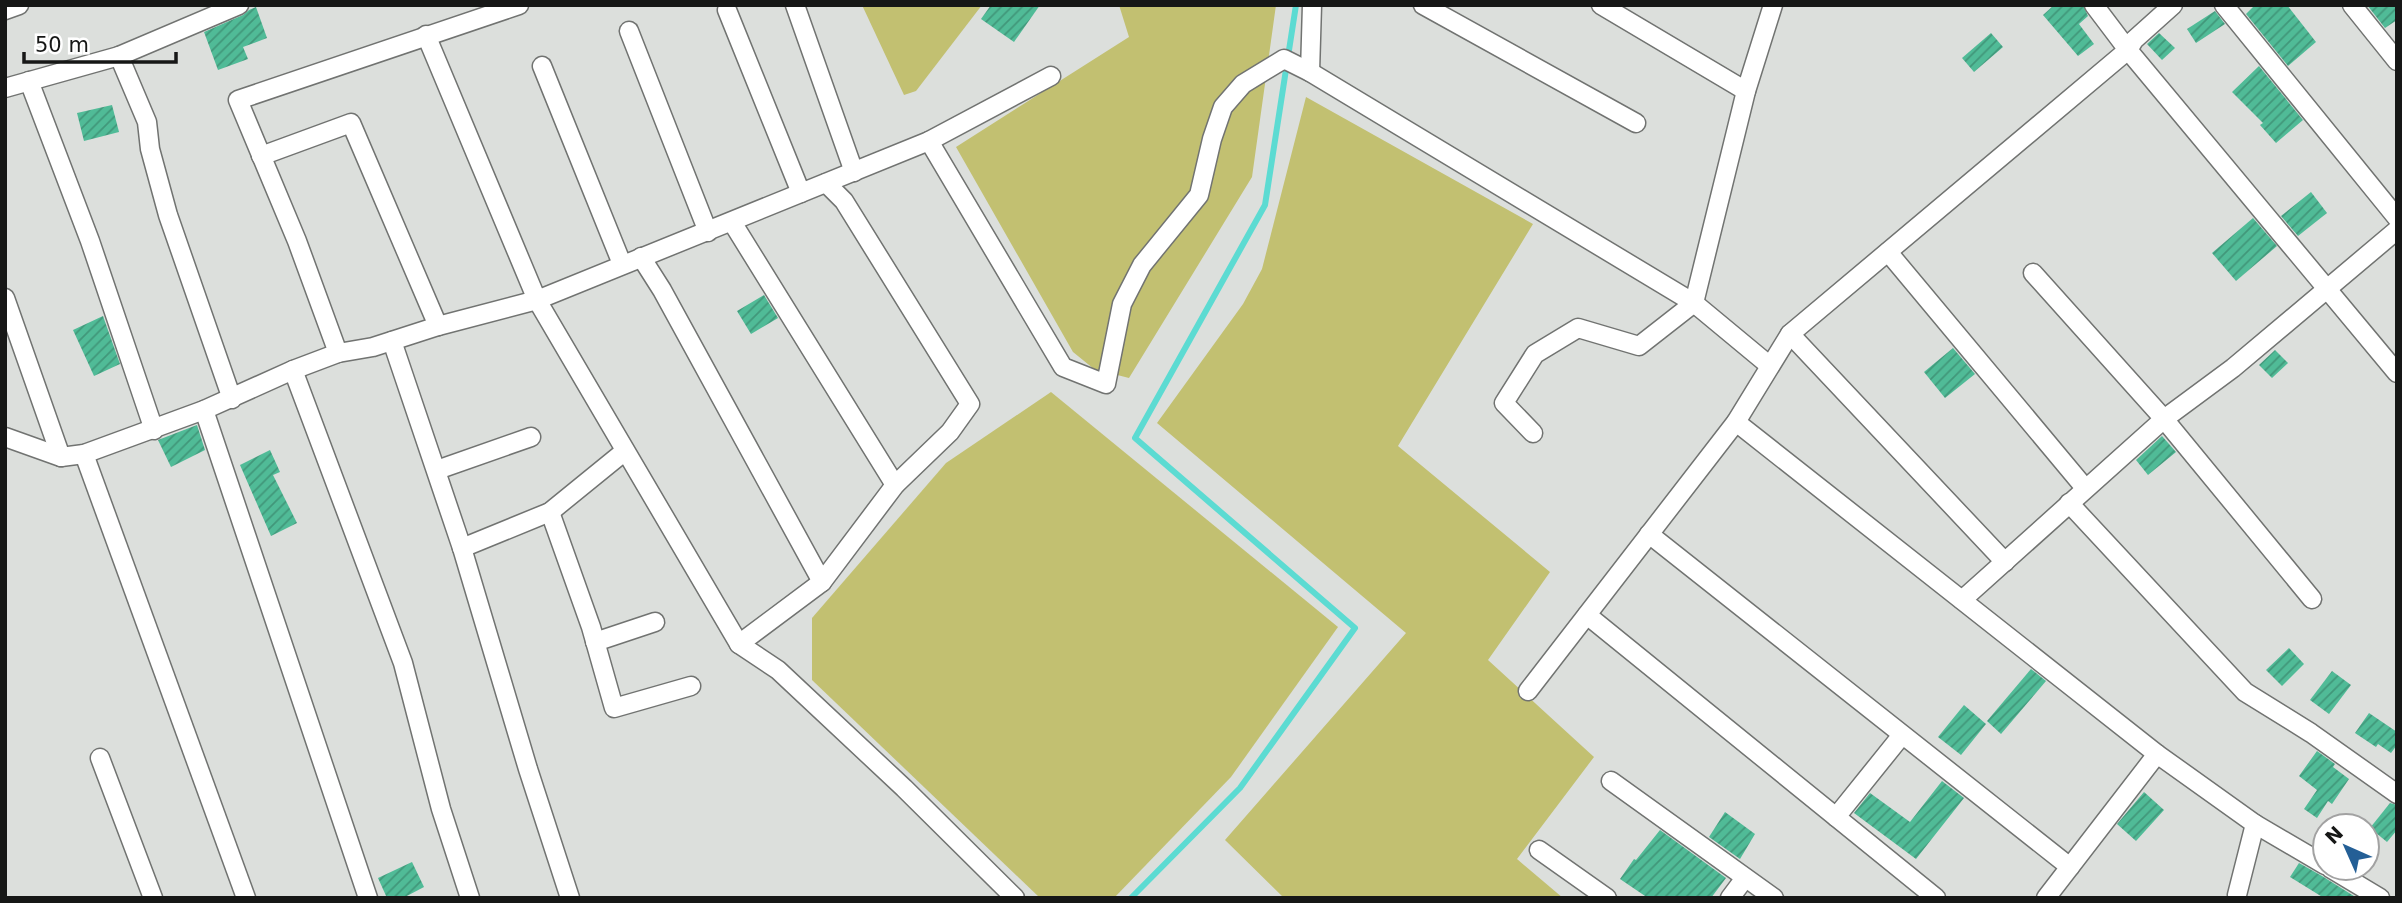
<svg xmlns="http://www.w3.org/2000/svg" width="2402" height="903" viewBox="0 0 2402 903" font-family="'DejaVu Sans',sans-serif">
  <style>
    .green { fill: #c2c071 }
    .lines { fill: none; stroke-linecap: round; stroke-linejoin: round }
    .stream { stroke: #5cdbd2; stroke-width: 6 }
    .building { fill: url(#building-hatch) }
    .minor-casing { stroke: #717371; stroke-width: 21 }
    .minor { stroke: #fff; stroke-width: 18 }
  </style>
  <defs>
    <pattern id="building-hatch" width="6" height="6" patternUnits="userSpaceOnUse" patternTransform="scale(1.75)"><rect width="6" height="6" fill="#50bb97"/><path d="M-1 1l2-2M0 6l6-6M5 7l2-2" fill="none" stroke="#41977a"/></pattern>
  </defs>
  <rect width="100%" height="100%" fill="#dcdfdc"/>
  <!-- green -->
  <g class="green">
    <path d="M862,5H982L916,91L904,95Z"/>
    <path d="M1119,5H1276L1252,177L1129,378L1094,369L1073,352L956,147L1129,37Z"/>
    <path d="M1306,97L1533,224L1398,446L1550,572L1488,660L1594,757L1517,859L1563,898H1284L1225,840L1406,633L1157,423L1243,304L1262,269Z"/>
    <path d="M1051,392L1338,627L1231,777L1114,898H1040L812,680V618L946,463Z"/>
  </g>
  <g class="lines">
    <!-- stream -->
    <path class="stream" d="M1131,898L1240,788L1355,628L1135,438L1265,205L1296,5"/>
  </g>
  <!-- building -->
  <g class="building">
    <path d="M991,5H1040L1014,42L981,19Z"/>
    <path d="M2054,5H2083L2088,16L2079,24L2094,44L2078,56L2043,15Z"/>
    <path d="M2255,5H2287L2316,42L2288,66L2246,14Z"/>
    <path d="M2367,5H2397V20L2385,28Z"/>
    <path d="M256,7L267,38L243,47L248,59L218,70L204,32L243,15L249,10Z"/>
    <path d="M2215,11L2225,24L2196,43L2187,29Z"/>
    <path d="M1991,33L2003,47L1974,72L1962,58Z"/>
    <path d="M2159,33L2175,48L2162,60L2147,44Z"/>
    <path d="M2259,66L2303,120L2276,143L2260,125L2263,123L2232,92Z"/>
    <path d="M112,105L119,132L84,141L77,113Z"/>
    <path d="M2311,192L2327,213L2298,236L2281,216Z"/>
    <path d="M2253,218L2277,246L2236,281L2212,253Z"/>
    <path d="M764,295L778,318L751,334L737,311Z"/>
    <path d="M103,316L120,364L94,376L73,330Z"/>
    <path d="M1953,348L1975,374L1945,398L1924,372Z"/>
    <path d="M2275,350L2288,363L2272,378L2259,365Z"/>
    <path d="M197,425L205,450L171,467L158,440Z"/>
    <path d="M2162,436L2176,452L2148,475L2136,460Z"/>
    <path d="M270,450L280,472L273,475L297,523L271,536L240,465Z"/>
    <path d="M2289,648L2304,664L2282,686L2266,670Z"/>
    <path d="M2031,669L2046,681L2001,734L1987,721Z"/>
    <path d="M2332,671L2351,685L2329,714L2310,700Z"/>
    <path d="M1964,705L1986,724L1961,755L1938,737Z"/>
    <path d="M2369,713L2397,732V745L2391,753L2378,744L2376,747L2355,733Z"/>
    <path d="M2317,751L2335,764L2333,767L2349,779L2332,804L2328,801L2317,818L2304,809L2317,790L2299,776Z"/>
    <path d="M1942,781L1964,798L1916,859L1854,813L1870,793L1910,822Z"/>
    <path d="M2144,792L2164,810L2136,841L2117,824Z"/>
    <path d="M2390,803L2397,805V830L2387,842L2370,828Z"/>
    <path d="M1725,812L1755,834L1740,859L1709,837Z"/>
    <path d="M1660,830L1726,878L1711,898H1648L1620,879L1634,859L1636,860Z"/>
    <path d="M412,862L424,887L403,898H387L378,878Z"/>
    <path d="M2299,863L2322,876L2357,898H2324L2290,877Z"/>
  </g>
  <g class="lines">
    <!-- minor casing -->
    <g class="minor-casing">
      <g id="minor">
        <path d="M795,5L854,172"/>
        <path d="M1423,5L1636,123"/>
        <path d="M1601,5L1746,91"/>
        <path d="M2094,5L2128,50L2397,373"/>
        <path d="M2224,5L2397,218"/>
        <path d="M2352,5L2397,61"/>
        <path d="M5,10L19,5"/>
        <path d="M727,10L801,193"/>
        <path d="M629,31L708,232"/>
        <path d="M426,35L537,300L739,644L778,670L904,788L1015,898"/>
        <path d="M119,56L147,122L150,149L168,215L232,399"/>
        <path d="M542,66L622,264"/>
        <path d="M1310,72L1312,5"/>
        <path d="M29,81L90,241L154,430"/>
        <path d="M5,88L119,56L239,5"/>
        <path d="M929,141L1051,76"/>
        <path d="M261,156L351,123L438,326"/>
        <path d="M732,222L895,485"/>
        <path d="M1888,252L2085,488"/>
        <path d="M641,257L662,290L822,582"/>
        <path d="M2033,273L2164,419L2312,599"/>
        <path d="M5,298L61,457"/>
        <path d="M1790,334L2005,562"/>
        <path d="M392,341L462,548L528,769L570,898"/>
        <path d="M338,353L297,241L238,100L519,5"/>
        <path d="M293,370L403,663L441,809L470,898"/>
        <path d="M204,410L368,898"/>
        <path d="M1736,422L2157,754"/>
        <path d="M1533,433L1504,403L1535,354L1578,328L1639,346L1694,303L1746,91L1773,5"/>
        <path d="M5,437L61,457L84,454L204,410L293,370L338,353L373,347L438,326L537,300L929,141L1063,367L1106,384L1122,304L1142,265L1199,195L1212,139L1223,107L1243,84L1284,59L1310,72L1694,303L1770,366"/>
        <path d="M84,454L246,898"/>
        <path d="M437,470L531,437"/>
        <path d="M2069,503L2245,692L2311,733L2397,794"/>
        <path d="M550,512L591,627L614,708L691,686"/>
        <path d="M1649,534L2070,867"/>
        <path d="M462,548L550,512L625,451"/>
        <path d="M1962,600L2164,419L2233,368L2397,230"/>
        <path d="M1587,615L1936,898"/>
        <path d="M595,642L655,622"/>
        <path d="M739,644L822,582L895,485L950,432L970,404L844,201L826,183"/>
        <path d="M1528,691L1736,422L1790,334L2128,50L2134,40L2173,5"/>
        <path d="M100,758L153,898"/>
        <path d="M1611,781L1774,898"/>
        <path d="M1836,817L1902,735"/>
        <path d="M2255,824L2325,865"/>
        <path d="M1539,850L1607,898"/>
        <path d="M2330,868L2380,898"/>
        <path d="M1730,898L1745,878"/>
        <path d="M2046,898L2157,754L2255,824L2237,895"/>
      </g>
    </g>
    <!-- minor -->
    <use href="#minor" class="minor"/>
  </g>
  <!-- border -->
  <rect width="2402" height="903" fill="none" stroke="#161716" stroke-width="14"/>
  <!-- north arrow -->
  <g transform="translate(2346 847) rotate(315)"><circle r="33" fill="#ffffff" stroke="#a2a2a2" stroke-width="2"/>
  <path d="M0-5L12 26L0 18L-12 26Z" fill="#245f96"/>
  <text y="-10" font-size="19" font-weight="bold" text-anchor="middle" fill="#161716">N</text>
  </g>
  <!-- scale -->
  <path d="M24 52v10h152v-10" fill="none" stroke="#161716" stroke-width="3.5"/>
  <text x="35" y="52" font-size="21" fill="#161716" stroke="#ffffff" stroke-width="5" paint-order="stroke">50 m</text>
</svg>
